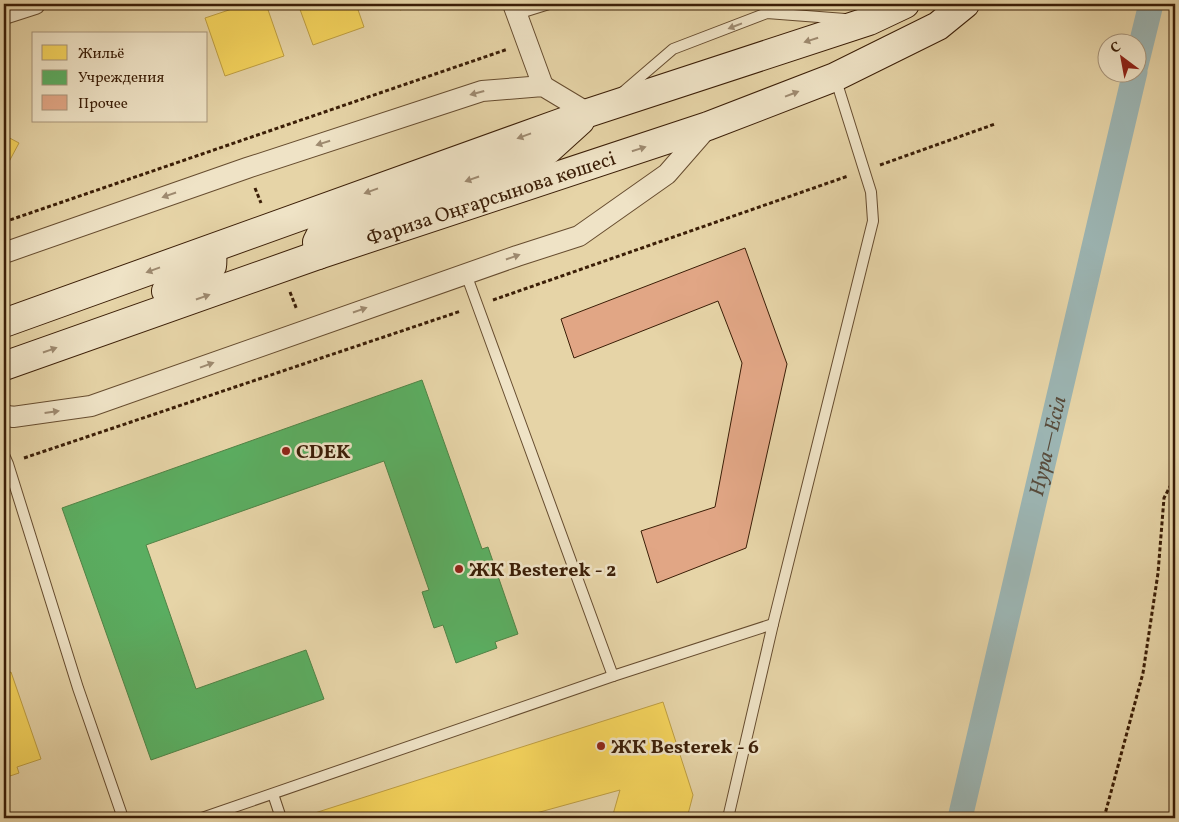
<svg xmlns="http://www.w3.org/2000/svg" width="1179" height="822" viewBox="0 0 1179 822" font-family="Vollkorn,serif">
  <style>
    .homes { fill: #f6d55c; stroke: #be9e42 }
    .public { fill: #5aae61; stroke: #518346 }
    .lines { fill: none; stroke-linecap: round; stroke-linejoin: round }
    .canal { stroke: #9cb5b3; stroke-width: 25 }
    .building { fill: #e1a685; stroke: #3b1e07 }
    .lane-casing { stroke: #664c2f; stroke-width: 12 }
    .street-casing { stroke: #664c2f; stroke-width: 22 }
    .secondary-casing { stroke: #3b1e07; stroke-width: 30 }
    .path { stroke: #3b1e07; stroke-width: 3; stroke-dasharray: 4 2.5; stroke-linecap: butt }
    .lane { stroke: #efe3c6; stroke-width: 10 }
    .street { stroke: #efe3c6; stroke-width: 20 }
    .secondary { stroke: #efe3c6; stroke-width: 28 }
    .oneway { fill: #9e8a70 }
    .poi-dot { fill: #8f2418; stroke: #efe3c6; stroke-width: 2 }
    .labels { text-anchor: middle; stroke-width: 5; stroke-linejoin: round; paint-order: stroke }
    .street-label { font-size: 20px; fill: #3b1e07; stroke: #efe3c6 }
    .poi-label { font-size: 20px; font-weight: bold; fill: #3b1e07; stroke: #efe3c6; text-anchor: start }
    .water-label { font-size: 21px; font-style: italic; fill: #584b3b; stroke: #efe3c6 }
  </style>
  <rect width="100%" height="100%" fill="#e6d4a7"/>
  <filter id="stains"><feTurbulence type="fractalNoise" baseFrequency=".004" numOctaves="4"/><feColorMatrix values="0 0 0 0 .2 0 0 0 0 .09 0 0 0 0 .02 0 0 0 .5 -.17"/></filter>
  <radialGradient id="worn" r=".72"><stop offset=".6" stop-color="#630" stop-opacity="0"/><stop offset="1" stop-color="#630" stop-opacity=".3"/></radialGradient>
  <!-- homes -->
  <g class="homes">
    <path d="M247,4H266L284,56L225,76L205,18Z"/>
    <path d="M298,4H356L364,27L313,45Z"/>
    <path d="M398,4H420L400,10Z"/>
    <path d="M4,135L19,143L4,171Z"/>
    <path d="M4,668L6,674L11,672L41,759L17,767L19,773L4,778Z"/>
    <path d="M663,702L693,795L687,818H612L620,790L518,818H299Z"/>
  </g>
  <!-- public -->
  <path class="public" d="M422,380L482,549L488,547L518,634L495,642L497,648L456,663L443,625L434,628L422,592L429,590L384,461L146,545L196,689L306,650L324,699L151,760L62,508Z"/>
  <g class="lines">
    <!-- canal -->
    <g class="canal">
      <path d="M1136,65L1151,4"/>
      <path id="s1" d="M960,818L1135,72"/>
    </g>
  </g>
  <!-- building -->
  <path class="building" d="M745,248L787,364L746,548L657,583L641,531L715,507L742,363L718,301L574,358L561,319Z"/>
  <g class="lines">
    <!-- lane casing -->
    <g class="lane-casing">
      <g id="lane">
        <path d="M517,14L549,4"/>
        <path d="M623,92L673,49L767,13L845,19"/>
        <path d="M466,274L613,676"/>
        <path d="M4,455L8,464L78,688L123,818"/>
        <path d="M273,794L281,818"/>
        <path d="M202,818L613,676L773,624"/>
        <path d="M728,818L773,624L873,221L871,192L835,77"/>
      </g>
    </g>
    <!-- street casing -->
    <g class="street-casing">
      <g id="street">
        <path d="M513,4L543,86"/>
        <path d="M4,14L35,4"/>
        <path d="M4,253L247,168L482,91L543,86L588,113"/>
        <path d="M4,415L13,417L91,406L517,256L579,236L667,174L708,127"/>
      </g>
    </g>
    <!-- secondary casing -->
    <g class="secondary-casing">
      <g id="secondary">
        <path d="M318,255L317,242L321,234L375,211L534,158L548,150L580,121"/>
        <path d="M166,291C179,286 207,281 212,266C213,261 212,254 212,249"/>
        <path d="M4,323L588,113L869,21L905,4"/>
        <path id="s2" d="M4,366L318,255L708,126L835,77L938,26L965,4"/>
      </g>
    </g>
    <!-- path -->
    <g class="path">
      <path d="M880,165L995,124"/>
      <path d="M255,188L261,203"/>
      <path d="M4,222L508,49"/>
      <path d="M290,292L297,310"/>
      <path d="M493,300L848,176"/>
      <path d="M24,458L461,311"/>
      <path d="M1104,818L1143,673L1158,573L1164,498L1175,477"/>
      <path d="M1174,818L1175,813"/>
    </g>
    <!-- lane -->
    <use href="#lane" class="lane"/>
    <!-- street -->
    <use href="#street" class="street"/>
    <!-- secondary -->
    <use href="#secondary" class="secondary"/>
  </g>
  <!-- one-way arrows -->
  <defs><path id="oneway-solid" d="M-6-.8H1V-3.2L6.5 0L1 3.2V.8H-6Z" transform="scale(1.25)"/></defs>
  <g class="oneway">
    <use href="#oneway-solid" transform="translate(735 26) rotate(159)"/>
    <use href="#oneway-solid" transform="translate(811 40) rotate(162)"/>
    <use href="#oneway-solid" transform="translate(477 93) rotate(165)"/>
    <use href="#oneway-solid" transform="translate(792 94) rotate(-21)"/>
    <use href="#oneway-solid" transform="translate(524 136) rotate(160)"/>
    <use href="#oneway-solid" transform="translate(323 143) rotate(162)"/>
    <use href="#oneway-solid" transform="translate(639 149) rotate(-18)"/>
    <use href="#oneway-solid" transform="translate(472 179) rotate(161)"/>
    <use href="#oneway-solid" transform="translate(371 191) rotate(160)"/>
    <use href="#oneway-solid" transform="translate(169 195) rotate(161)"/>
    <use href="#oneway-solid" transform="translate(513 257) rotate(-19)"/>
    <use href="#oneway-solid" transform="translate(153 270) rotate(160)"/>
    <use href="#oneway-solid" transform="translate(203 297) rotate(-19)"/>
    <use href="#oneway-solid" transform="translate(360 310) rotate(-19)"/>
    <use href="#oneway-solid" transform="translate(50 350) rotate(-19)"/>
    <use href="#oneway-solid" transform="translate(207 365) rotate(-20)"/>
    <use href="#oneway-solid" transform="translate(52 412) rotate(-8)"/>
  </g>
  <!-- markers -->
  <g class="poi-dot">
    <circle cx="286" cy="451" r="5"/>
    <circle cx="459" cy="569" r="5"/>
    <circle cx="601" cy="746" r="5"/>
  </g>
  <g class="labels">
    <!-- street labels -->
    <g class="street-label">
      <text dy="7" stroke="none"><textPath href="#s2" startOffset="515">Фариза Оңғарсынова көшесі</textPath></text>
    </g>
    <!-- poi labels -->
    <g class="poi-label">
      <text x="296" y="458">CDEK</text>
      <text x="469" y="576">ЖК Besterek - 2</text>
      <text x="611" y="753">ЖК Besterek - 6</text>
    </g>
    <!-- water labels -->
    <g class="water-label">
      <text dy="7" stroke="none"><textPath href="#s1" startOffset="382">Нура—Есіл</textPath></text>
    </g>
  </g>
  <!-- margin -->
  <rect width="1179" height="822" fill="none" stroke="#e6d4a7" stroke-width="20"/>
  <rect x="5" y="5" width="1169" height="812" fill="none" stroke="#3b1e07" stroke-width="2.5"/>
  <rect x="10" y="10" width="1159" height="802" fill="none" stroke="#3b1e07"/>
  <!-- legend -->
  <rect x="32" y="32" width="175" height="90" fill="#efe3c6" stroke="#a7947a"/>
  <rect x="42" y="45" width="25" height="15" fill="#f6d55c" stroke="#a7947a"/>
  <text x="78" y="58" font-size="15" fill="#3b1e07">Жильё</text>
  <rect x="42" y="70" width="25" height="15" fill="#5aae61" stroke="#a7947a"/>
  <text x="78" y="82" font-size="15" fill="#3b1e07">Учреждения</text>
  <rect x="42" y="95" width="25" height="15" fill="#e1a685" stroke="#a7947a"/>
  <text x="78" y="108" font-size="15" fill="#3b1e07">Прочее</text>
  <!-- north arrow -->
  <g transform="translate(1122 58) rotate(328)"><circle r="24" fill="#efe3c6" stroke="#a7947a"/>
  <path d="M0-4L9 19L0 12L-9 19Z" fill="#8f2418"/>
  <text y="-8" font-size="14" font-weight="bold" text-anchor="middle" fill="#3b1e07">С</text>
  </g>
  <rect width="100%" height="100%" filter="url(#stains)"/>
  <rect width="100%" height="100%" fill="url(#worn)"/>
</svg>
